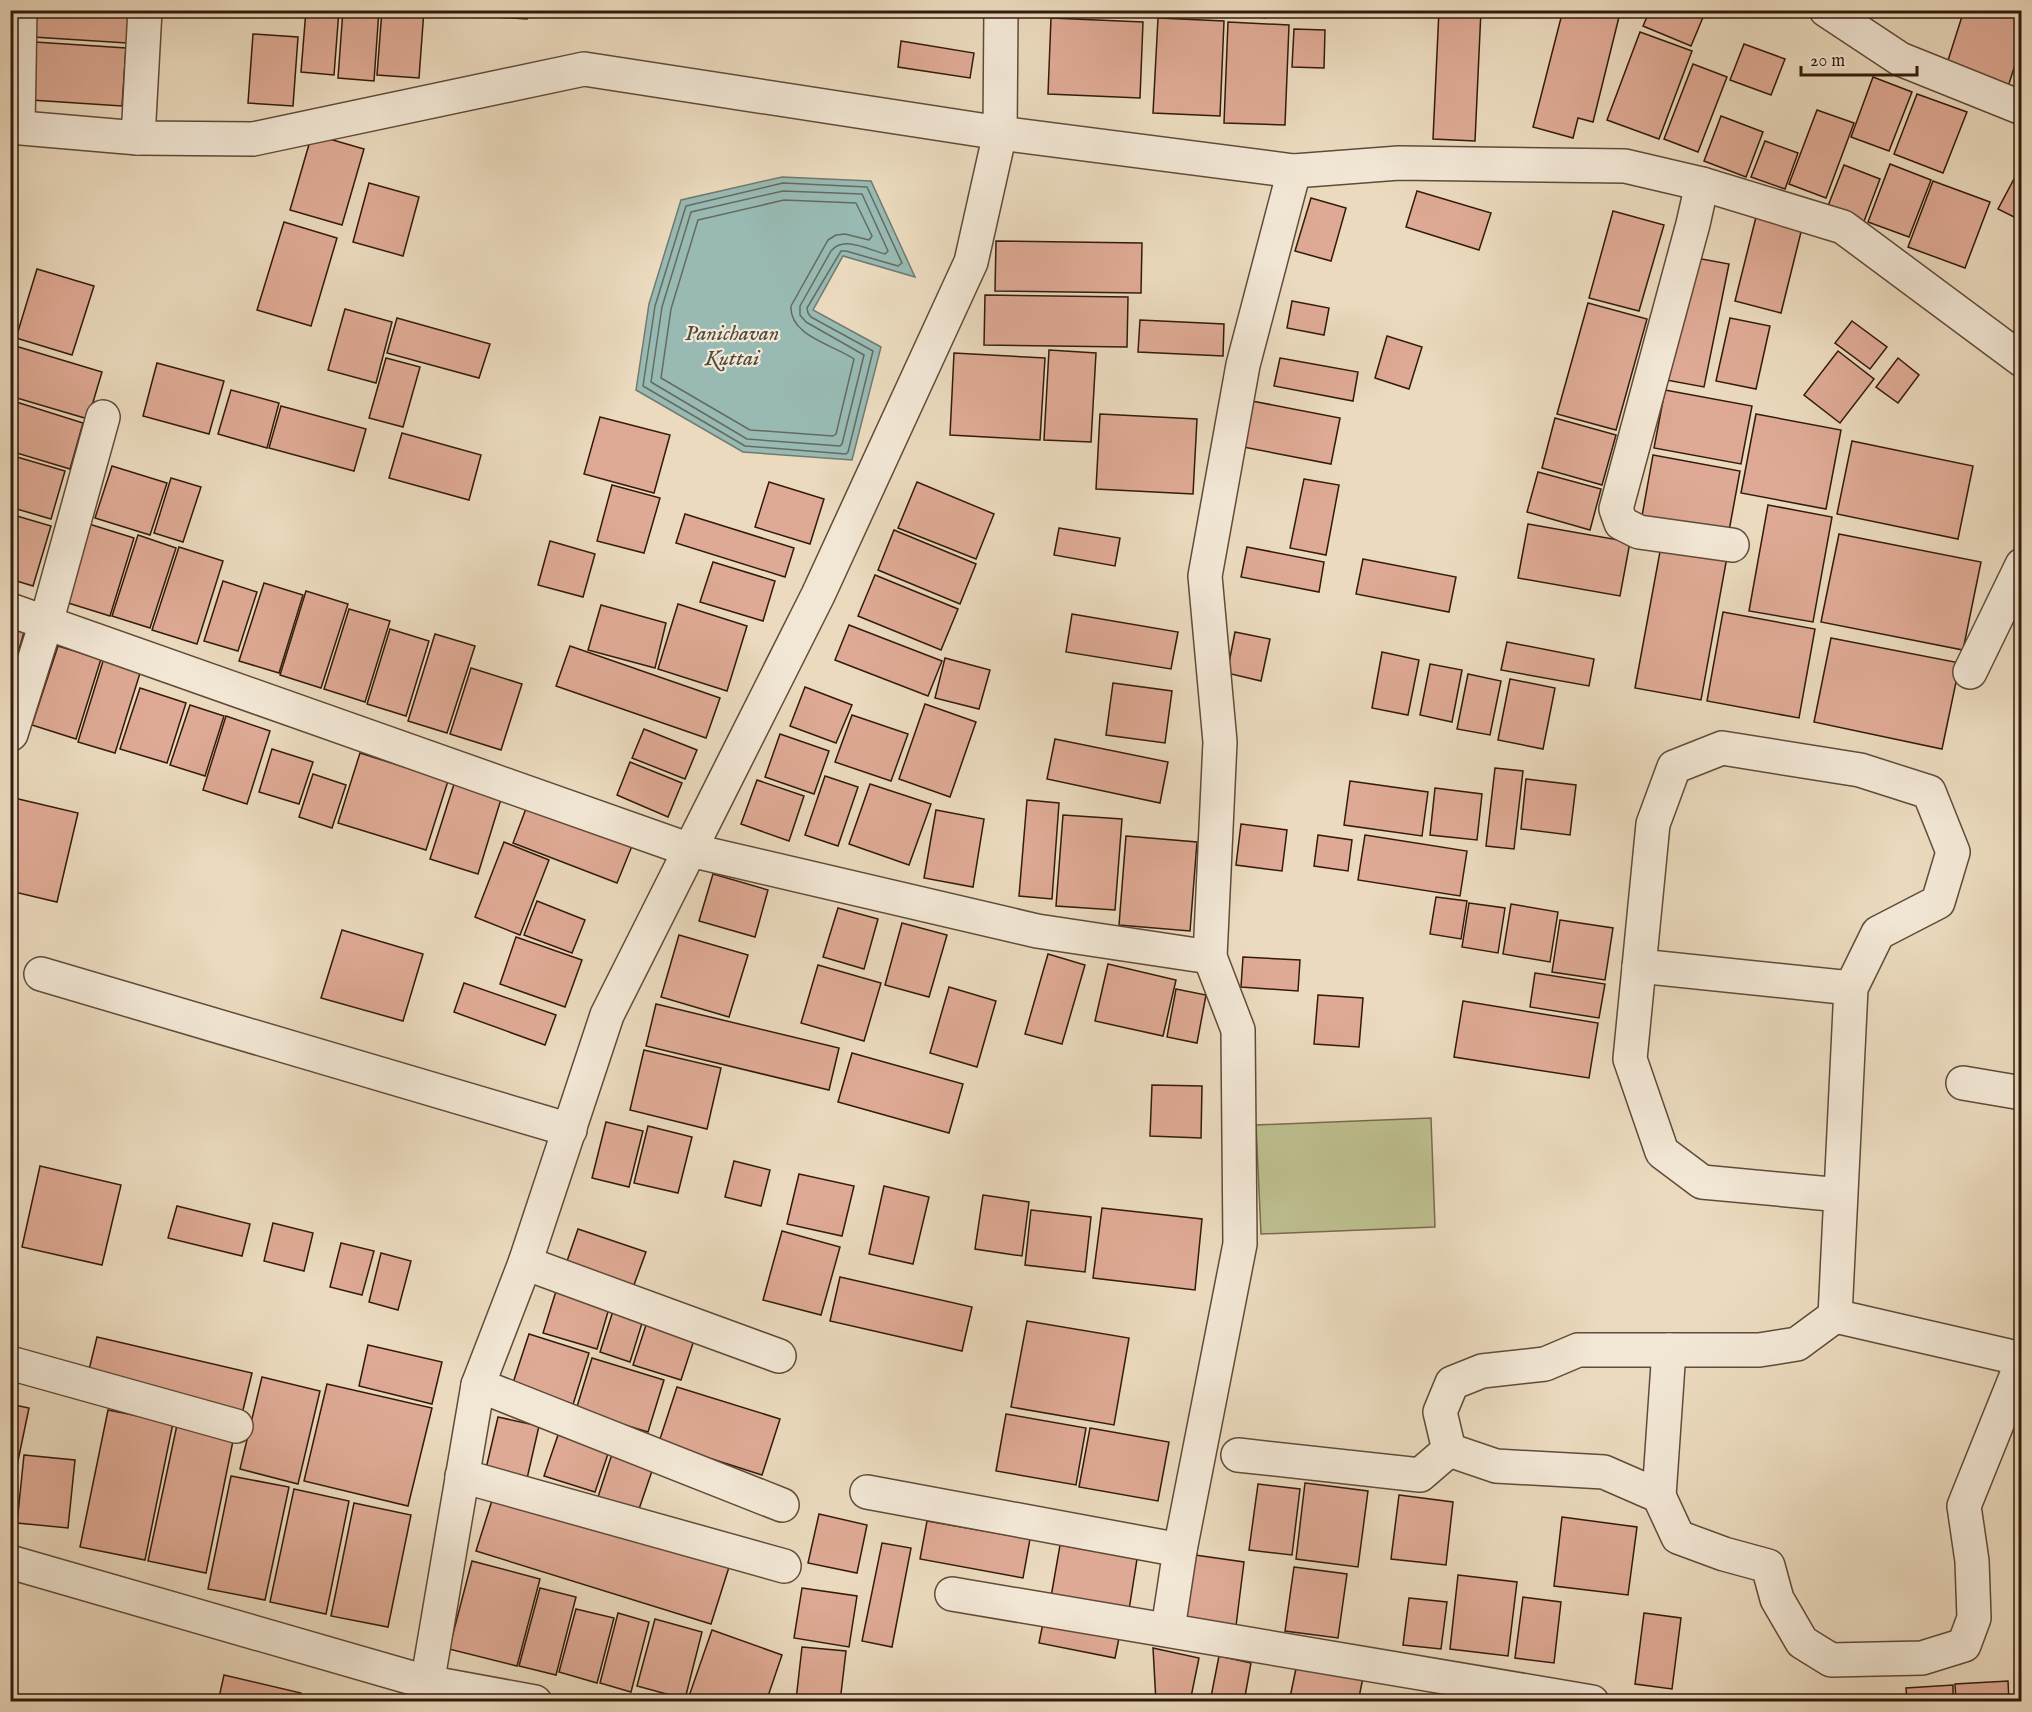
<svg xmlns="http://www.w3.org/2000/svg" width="2032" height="1712" viewBox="0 0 2032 1712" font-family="'IM FELL English',serif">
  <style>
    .green { fill: #bdbe8e; stroke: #786c4d; stroke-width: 1.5 }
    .water { fill: #98bab3; stroke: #707a70; stroke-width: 1.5 }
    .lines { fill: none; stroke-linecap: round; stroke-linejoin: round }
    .shore { stroke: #666a60; stroke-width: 1.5 }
    .building { fill: #dfaa95; stroke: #331b0c; stroke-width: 1.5 }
    .minor-casing { stroke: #614b38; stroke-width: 36 }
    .tertiary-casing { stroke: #614b38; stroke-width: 36 }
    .minor { stroke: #f2e7d5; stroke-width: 33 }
    .tertiary { stroke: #f2e7d5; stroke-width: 33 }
    .labels { text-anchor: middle; stroke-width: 4.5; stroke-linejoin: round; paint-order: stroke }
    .water-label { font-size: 22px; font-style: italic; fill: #514b3e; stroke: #f2e7d5 }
  </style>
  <rect width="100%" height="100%" fill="#ebdabe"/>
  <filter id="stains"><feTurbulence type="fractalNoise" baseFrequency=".00333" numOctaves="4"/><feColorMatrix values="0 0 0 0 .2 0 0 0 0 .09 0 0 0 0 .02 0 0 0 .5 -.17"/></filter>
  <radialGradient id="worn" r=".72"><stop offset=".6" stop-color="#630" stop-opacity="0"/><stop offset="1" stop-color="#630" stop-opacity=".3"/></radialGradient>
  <!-- green -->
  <path class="green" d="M1431,1118L1435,1227L1261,1234L1256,1125Z"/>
  <!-- water -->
  <path class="water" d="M782,177L871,181L915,277L843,256L813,310L881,347L852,460L743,452L636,390L649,304L681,200Z"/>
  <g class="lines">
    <!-- shore -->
    <g class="shore">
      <path d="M783,183L867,187L902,263L898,266L846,251H841L807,308L808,313L811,317L873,351L848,452L846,454L745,446L643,386L655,306L686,206Z"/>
      <path d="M783,191L862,194L888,251L885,254C869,250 844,235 831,251L800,306V315L806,322L864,355L842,444L840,446L747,439L651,382L662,307L691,212Z"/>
      <path d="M784,200L856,203L872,236L869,240L845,234L836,235L828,240L791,306C789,336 834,345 854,359L836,434L833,436L750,430L661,378L671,309L698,220Z"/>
    </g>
  </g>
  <!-- building -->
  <g class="building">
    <path d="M35,10H129L127,43L33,37Z"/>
    <path d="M306,10H339L334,75L301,72Z"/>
    <path d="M343,10H379L374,81L338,78Z"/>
    <path d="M382,10H424L419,78L377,75Z"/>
    <path d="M444,10H528L527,19L444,14Z"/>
    <path d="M1214,10H1267L1266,18Z"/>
    <path d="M1439,10H1481L1475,141L1433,139Z"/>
    <path d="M1563,10H1591L1619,17L1593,122L1578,118L1573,138L1533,127Z"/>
    <path d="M1650,10H1706L1691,46L1643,26Z"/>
    <path d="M1964,10H2000L2022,18V43L2006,93L1944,73Z"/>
    <path d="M1051,18L1143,22L1140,98L1048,94Z"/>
    <path d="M1158,18L1224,21L1220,116L1153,113Z"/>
    <path d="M1228,22L1289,25L1285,125L1224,123Z"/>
    <path d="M1294,29L1325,30L1324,68L1292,67Z"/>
    <path d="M1640,32L1692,51L1659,139L1607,120Z"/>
    <path d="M253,34L298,37L293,106L248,103Z"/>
    <path d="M901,41L974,53L970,78L898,67Z"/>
    <path d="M35,42L126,48L122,106L31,100Z"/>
    <path d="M1744,44L1785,59L1771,95L1730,80Z"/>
    <path d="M1693,64L1727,77L1698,152L1664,139Z"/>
    <path d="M1873,77L1912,92L1889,151L1851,137Z"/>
    <path d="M1917,94L1967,112L1943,173L1894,154Z"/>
    <path d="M1817,110L1854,123L1826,198L1789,184Z"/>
    <path d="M1721,116L1763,132L1746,177L1704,161Z"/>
    <path d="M312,134L364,149L342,225L290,210Z"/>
    <path d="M1765,141L1798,153L1785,189L1751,177Z"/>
    <path d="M1890,164L1931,180L1909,237L1868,222Z"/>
    <path d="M2022,164V221L1998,209Z"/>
    <path d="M1844,165L1880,179L1863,224L1826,211Z"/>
    <path d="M1933,181L1990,202L1965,268L1908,247Z"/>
    <path d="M369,183L419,197L403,256L353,242Z"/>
    <path d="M1417,191L1491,213L1479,250L1406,227Z"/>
    <path d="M1311,198L1346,208L1331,261L1295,251Z"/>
    <path d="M1613,211L1664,225L1639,311L1589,298Z"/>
    <path d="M1757,213L1803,224L1781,313L1735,301Z"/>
    <path d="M284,222L337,238L311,326L257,310Z"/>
    <path d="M996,241L1142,243L1141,293L995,291Z"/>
    <path d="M1691,257L1729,264L1704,387L1666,380Z"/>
    <path d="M37,269L94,286L72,355L16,338Z"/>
    <path d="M985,295L1128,297L1127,347L984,345Z"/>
    <path d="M1292,301L1329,308L1324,335L1287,328Z"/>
    <path d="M1588,303L1647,319L1616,430L1557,414Z"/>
    <path d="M345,309L392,322L376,383L328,370Z"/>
    <path d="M397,318L490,344L479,378L387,353Z"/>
    <path d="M1730,318L1770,326L1756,389L1716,381Z"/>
    <path d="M1140,320L1224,324L1223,356L1138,352Z"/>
    <path d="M1852,321L1887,347L1870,369L1835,343Z"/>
    <path d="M1387,336L1422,347L1409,389L1375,378Z"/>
    <path d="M12,345L102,372L88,419L10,396Z"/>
    <path d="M1049,350L1096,353L1091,442L1044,440Z"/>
    <path d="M1838,351L1874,379L1840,423L1804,395Z"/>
    <path d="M954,353L1045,358L1040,440L950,435Z"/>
    <path d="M386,358L420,367L403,427L369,418Z"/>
    <path d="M1280,358L1358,372L1353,401L1274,386Z"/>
    <path d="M1898,358L1919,375L1898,403L1876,387Z"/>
    <path d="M157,363L224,381L209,434L143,416Z"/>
    <path d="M231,390L279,403L267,448L218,434Z"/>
    <path d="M1665,390L1752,406L1741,464L1654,448Z"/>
    <path d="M10,400L83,423L70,469L10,451Z"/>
    <path d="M1252,401L1340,418L1331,464L1243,447Z"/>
    <path d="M281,406L366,429L354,471L269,448Z"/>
    <path d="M1100,414L1197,419L1193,494L1096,489Z"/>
    <path d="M1756,414L1841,430L1826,509L1741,493Z"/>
    <path d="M600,417L670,435L654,493L584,474Z"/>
    <path d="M1555,418L1616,435L1602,485L1542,468Z"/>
    <path d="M402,433L481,455L469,500L389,478Z"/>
    <path d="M1852,441L1973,466L1958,539L1837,514Z"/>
    <path d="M10,455L65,471L51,519L10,507Z"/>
    <path d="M1653,455L1740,471L1729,531L1642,516Z"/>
    <path d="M112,466L167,483L150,535L95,518Z"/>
    <path d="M1538,472L1601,489L1590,530L1527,512Z"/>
    <path d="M171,478L201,487L183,542L154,533Z"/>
    <path d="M1304,479L1339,485L1326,555L1290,548Z"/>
    <path d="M769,482L824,499L810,544L755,527Z"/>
    <path d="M917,482L994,514L976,559L898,528Z"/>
    <path d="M612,485L660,498L644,553L597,541Z"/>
    <path d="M1768,505L1832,517L1813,622L1749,611Z"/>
    <path d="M10,514L51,526L33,586L10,579Z"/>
    <path d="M685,514L794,548L785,577L676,543Z"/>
    <path d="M89,524L134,538L110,616L65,602Z"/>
    <path d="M1528,524L1630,542L1620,596L1518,578Z"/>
    <path d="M1059,528L1120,538L1115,566L1054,555Z"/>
    <path d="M894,530L976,564L960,604L878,570Z"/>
    <path d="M1839,534L1981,562L1963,650L1821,622Z"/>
    <path d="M138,535L176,548L150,628L112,616Z"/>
    <path d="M550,541L595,554L583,597L538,585Z"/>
    <path d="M1661,546L1727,557L1701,700L1635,688Z"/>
    <path d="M179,547L223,561L197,644L152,630Z"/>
    <path d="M1247,547L1324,562L1319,592L1241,577Z"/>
    <path d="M1363,559L1456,577L1449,612L1356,594Z"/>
    <path d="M713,562L775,581L763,621L700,602Z"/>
    <path d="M875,575L958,609L941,650L858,616Z"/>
    <path d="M223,581L257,592L238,651L204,641Z"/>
    <path d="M264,583L303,595L279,673L239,661Z"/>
    <path d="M306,591L348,604L321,688L280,675Z"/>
    <path d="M678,604L747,626L727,691L658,669Z"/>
    <path d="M601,605L666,623L655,668L588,650Z"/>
    <path d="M349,609L390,621L365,702L324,689Z"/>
    <path d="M1723,612L1815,629L1799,718L1707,701Z"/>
    <path d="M1072,614L1178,632L1171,669L1066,652Z"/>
    <path d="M849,625L942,661L928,696L835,660Z"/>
    <path d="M10,628L24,632L11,678H10Z"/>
    <path d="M390,629L429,641L406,716L367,704Z"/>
    <path d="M1235,632L1270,639L1261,681L1227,673Z"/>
    <path d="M435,634L475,646L447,733L408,721Z"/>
    <path d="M1831,638L1960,663L1942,749L1814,722Z"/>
    <path d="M1507,642L1594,659L1589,686L1501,670Z"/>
    <path d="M58,646L101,659L76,739L32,725Z"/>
    <path d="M570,646L720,698L706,738L556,686Z"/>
    <path d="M1382,652L1419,660L1408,715L1372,708Z"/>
    <path d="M104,658L141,670L115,753L78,742Z"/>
    <path d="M945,658L990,670L979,709L935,698Z"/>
    <path d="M1430,664L1462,670L1452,722L1420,715Z"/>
    <path d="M471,668L522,684L501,750L450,734Z"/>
    <path d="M1468,674L1501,681L1490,735L1457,729Z"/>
    <path d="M1510,679L1555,688L1543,749L1498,740Z"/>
    <path d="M1113,683L1172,691L1165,743L1106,735Z"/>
    <path d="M805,687L852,705L836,743L790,726Z"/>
    <path d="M140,688L186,703L167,763L120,749Z"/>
    <path d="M925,704L976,722L950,797L899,779Z"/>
    <path d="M190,705L224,716L205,776L170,765Z"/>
    <path d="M852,715L908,734L891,781L835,762Z"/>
    <path d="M226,716L270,731L247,804L203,790Z"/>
    <path d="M644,729L697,750L685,779L632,758Z"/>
    <path d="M780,734L829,751L814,794L765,777Z"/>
    <path d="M1055,739L1168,762L1160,803L1047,779Z"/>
    <path d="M272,749L313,762L299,804L259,792Z"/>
    <path d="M360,753L448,781L426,850L338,823Z"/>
    <path d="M630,762L682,783L668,817L617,795Z"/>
    <path d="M1495,768L1523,771L1514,849L1486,846Z"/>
    <path d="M313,774L346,785L332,828L299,817Z"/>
    <path d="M825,776L858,787L838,846L805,835Z"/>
    <path d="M1526,779L1576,785L1570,835L1521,829Z"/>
    <path d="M757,780L804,796L789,841L741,824Z"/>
    <path d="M455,781L502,796L478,874L430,859Z"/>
    <path d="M1350,781L1428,792L1422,836L1344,825Z"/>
    <path d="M870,784L931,804L909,865L849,844Z"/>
    <path d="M1435,788L1482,794L1477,840L1430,835Z"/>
    <path d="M10,797L78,813L57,902L10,891Z"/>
    <path d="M1027,800L1059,803L1052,899L1019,896Z"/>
    <path d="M527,806L632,846L617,883L513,843Z"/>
    <path d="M936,810L984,819L973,887L924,878Z"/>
    <path d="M1063,815L1122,819L1115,910L1056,906Z"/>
    <path d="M1241,824L1287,830L1282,871L1236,865Z"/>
    <path d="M1318,835L1352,840L1348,871L1314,866Z"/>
    <path d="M1365,835L1467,851L1460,896L1358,880Z"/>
    <path d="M1126,836L1197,842L1190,931L1119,925Z"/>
    <path d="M504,842L549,860L520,935L475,917Z"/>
    <path d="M713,874L768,890L755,937L699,921Z"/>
    <path d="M1436,897L1467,901L1461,939L1430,934Z"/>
    <path d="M537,901L585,920L572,953L524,935Z"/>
    <path d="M1469,903L1505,908L1498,953L1462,947Z"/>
    <path d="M1511,904L1558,912L1550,962L1503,954Z"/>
    <path d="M838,908L878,919L864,969L823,957Z"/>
    <path d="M1560,920L1613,928L1605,980L1552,972Z"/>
    <path d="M902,923L947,935L929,997L885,985Z"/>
    <path d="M342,930L423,954L403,1021L321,998Z"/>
    <path d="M679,935L748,955L729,1017L661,997Z"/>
    <path d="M516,937L582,960L565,1007L500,984Z"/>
    <path d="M1048,954L1085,965L1062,1044L1025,1034Z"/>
    <path d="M1243,957L1300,960L1298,991L1241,987Z"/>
    <path d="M1108,964L1176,980L1163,1036L1095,1021Z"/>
    <path d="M818,965L881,983L864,1041L801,1023Z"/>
    <path d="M1535,973L1605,984L1599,1018L1530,1007Z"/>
    <path d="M464,983L556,1015L545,1045L454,1012Z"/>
    <path d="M949,987L996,1001L977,1067L930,1053Z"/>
    <path d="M1176,989L1206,995L1197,1043L1167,1037Z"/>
    <path d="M1318,995L1363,998L1359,1047L1314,1044Z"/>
    <path d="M1463,1001L1598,1023L1589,1078L1454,1057Z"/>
    <path d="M656,1004L839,1048L829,1090L646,1046Z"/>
    <path d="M644,1050L721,1068L707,1129L630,1110Z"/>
    <path d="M852,1053L963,1084L949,1133L838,1102Z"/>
    <path d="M1152,1085L1202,1086L1201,1138L1150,1136Z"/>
    <path d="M606,1122L643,1131L629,1187L592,1178Z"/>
    <path d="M648,1126L692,1137L678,1193L634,1183Z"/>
    <path d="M734,1161L770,1170L761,1206L725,1197Z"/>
    <path d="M40,1166L121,1185L102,1265L22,1247Z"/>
    <path d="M799,1174L854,1186L842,1236L787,1224Z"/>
    <path d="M884,1186L929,1197L913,1264L869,1254Z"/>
    <path d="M983,1195L1029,1202L1022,1256L975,1249Z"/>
    <path d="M177,1206L250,1224L242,1256L168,1238Z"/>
    <path d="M1102,1208L1202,1219L1195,1290L1093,1278Z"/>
    <path d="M1031,1210L1091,1217L1085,1272L1025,1265Z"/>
    <path d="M273,1223L313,1233L304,1271L264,1261Z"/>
    <path d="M578,1229L646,1252L631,1293L564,1270Z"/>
    <path d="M782,1231L840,1247L821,1315L763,1300Z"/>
    <path d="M341,1243L374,1251L362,1295L330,1287Z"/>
    <path d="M381,1253L411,1261L398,1310L369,1302Z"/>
    <path d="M840,1277L972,1307L962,1351L830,1321Z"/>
    <path d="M557,1288L610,1305L597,1349L543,1333Z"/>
    <path d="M613,1311L643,1320L630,1362L600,1352Z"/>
    <path d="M1027,1321L1129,1338L1114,1425L1011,1407Z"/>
    <path d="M647,1322L695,1337L681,1380L633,1365Z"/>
    <path d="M529,1334L589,1353L571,1411L510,1392Z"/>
    <path d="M97,1337L252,1373L242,1414L87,1378Z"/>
    <path d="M368,1345L442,1362L432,1404L359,1386Z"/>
    <path d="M592,1358L664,1380L648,1432L576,1410Z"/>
    <path d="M262,1377L320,1391L298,1484L240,1469Z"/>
    <path d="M327,1384L432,1408L408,1506L304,1481Z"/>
    <path d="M677,1387L780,1419L762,1475L659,1442Z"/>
    <path d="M10,1404L29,1408L10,1499Z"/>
    <path d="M108,1410L173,1423L145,1560L80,1547Z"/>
    <path d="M1006,1414L1086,1428L1076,1485L996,1471Z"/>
    <path d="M498,1417L539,1426L526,1483L485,1473Z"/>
    <path d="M177,1425L234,1436L206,1573L148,1561Z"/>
    <path d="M1090,1428L1169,1442L1158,1501L1079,1487Z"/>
    <path d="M558,1435L609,1451L595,1492L544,1476Z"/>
    <path d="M612,1454L653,1468L638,1512L597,1500Z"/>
    <path d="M24,1455L75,1460L68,1528L17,1523Z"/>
    <path d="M231,1476L289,1487L265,1600L208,1589Z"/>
    <path d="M1305,1483L1368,1491L1358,1567L1296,1559Z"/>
    <path d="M1258,1484L1300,1489L1292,1555L1249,1550Z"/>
    <path d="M294,1489L349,1501L326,1614L270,1602Z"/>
    <path d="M495,1491L730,1564L711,1624L476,1551Z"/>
    <path d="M1399,1495L1453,1502L1446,1565L1391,1559Z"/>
    <path d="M354,1503L411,1515L388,1627L331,1616Z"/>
    <path d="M819,1514L867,1525L857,1573L808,1563Z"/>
    <path d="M1562,1517L1637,1527L1628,1595L1554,1586Z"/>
    <path d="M927,1521L1030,1539L1023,1578L920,1559Z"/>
    <path d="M882,1543L911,1548L892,1647L862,1641Z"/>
    <path d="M1060,1545L1137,1559L1129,1610L1051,1597Z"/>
    <path d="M1195,1555L1244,1562L1236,1626L1186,1619Z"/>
    <path d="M472,1561L540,1579L517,1666L449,1649Z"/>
    <path d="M1294,1567L1347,1574L1338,1638L1285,1631Z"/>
    <path d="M1458,1575L1517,1582L1508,1656L1450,1649Z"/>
    <path d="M540,1588L576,1597L556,1675L519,1666Z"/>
    <path d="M802,1588L857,1596L849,1647L794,1638Z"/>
    <path d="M1523,1597L1561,1602L1554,1663L1515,1658Z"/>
    <path d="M1409,1598L1447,1602L1441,1649L1403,1645Z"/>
    <path d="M576,1609L614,1618L597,1683L559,1672Z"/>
    <path d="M618,1613L649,1622L631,1692L600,1683Z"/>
    <path d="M1644,1613L1681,1618L1672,1689L1635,1684Z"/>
    <path d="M1044,1618L1120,1633L1115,1658L1039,1643Z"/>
    <path d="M655,1619L702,1632L685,1699L637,1686Z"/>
    <path d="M712,1630L782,1655L766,1702H687Z"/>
    <path d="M802,1647L846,1651L840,1702L796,1700Z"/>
    <path d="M1153,1648L1199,1658L1190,1702H1156Z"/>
    <path d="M1219,1656L1251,1663L1244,1702H1210Z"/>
    <path d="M1298,1659L1364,1673L1358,1702H1289Z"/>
    <path d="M224,1675L301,1693V1702H218Z"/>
    <path d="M2008,1681L2009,1702H1956L1955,1684Z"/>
    <path d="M1438,1685L1495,1702H1434Z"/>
    <path d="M1953,1685V1702H1907L1906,1688Z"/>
    <path d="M10,1695L28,1697V1702H10Z"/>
  </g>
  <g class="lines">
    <!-- minor casing -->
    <g class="minor-casing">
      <g id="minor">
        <path d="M1826,10L1900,59L2022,108"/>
        <path d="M10,127L138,138L253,139L584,69L1000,133L1294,171L1399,163L1625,166L1702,184L1843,227L2022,360"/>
        <path d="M18,127L20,10"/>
        <path d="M138,138L145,10"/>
        <path d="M1702,184L1693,224L1616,509L1621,523L1639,532L1732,545"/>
        <path d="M10,610L690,850L1037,931L1210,957"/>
        <path d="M1970,672L2022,565"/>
        <path d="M11,734L46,623L103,417"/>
        <path d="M1639,966L1851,988"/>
        <path d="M41,974L570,1130"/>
        <path d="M1963,1083L2022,1093"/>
        <path d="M1841,1195L1702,1182L1662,1152L1630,1059L1653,824L1674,767L1722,748L1860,770L1929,792L1953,852L1938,902L1878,933L1851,988L1835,1316L2022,1359"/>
        <path d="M525,1263L779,1356"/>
        <path d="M1835,1316L1797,1344L1759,1350H1578L1545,1364L1482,1371L1452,1383L1440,1412L1449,1450L1496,1466L1604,1472L1659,1496L1678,1537L1724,1554L1768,1566L1777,1599L1802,1642L1831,1660L1922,1658L1964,1645L1974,1618L1972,1561L1964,1506L2022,1362"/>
        <path d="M10,1363L236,1426"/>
        <path d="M478,1385L782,1505"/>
        <path d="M1238,1455L1420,1475L1449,1450"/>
        <path d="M462,1476L784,1566"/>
        <path d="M867,1492L1180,1550"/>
        <path d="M1659,1496L1669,1350"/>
        <path d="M10,1562L426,1682L535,1702"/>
        <path d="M952,1594L1592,1702"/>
        <path d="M1168,1629L1180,1550L1240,1244L1238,1030L1210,957L1220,742L1205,576L1243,365L1294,171"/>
      </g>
    </g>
    <!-- tertiary casing -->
    <g class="tertiary-casing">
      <path id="tertiary" d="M424,1702L478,1385L525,1263L607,1015L818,595L971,262L1000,133L1001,10"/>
    </g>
    <!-- minor -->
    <use href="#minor" class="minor"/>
    <!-- tertiary -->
    <use href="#tertiary" class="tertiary"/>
  </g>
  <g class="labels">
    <!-- water labels -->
    <g class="water-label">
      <text x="732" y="340">Panichavan<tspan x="732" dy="25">Kuttai</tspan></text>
    </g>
  </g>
  <!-- margin -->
  <rect width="2032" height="1712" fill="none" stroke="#ebdabe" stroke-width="36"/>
  <rect x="12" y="12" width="2008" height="1688" fill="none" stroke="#331b0c" stroke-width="3"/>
  <rect x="18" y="18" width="1996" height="1676" fill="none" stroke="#331b0c" stroke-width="1.5"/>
  <!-- scale -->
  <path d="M1801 66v9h116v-9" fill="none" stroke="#331b0c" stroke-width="3"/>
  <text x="1810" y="66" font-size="18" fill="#331b0c" stroke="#f2e7d5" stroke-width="4.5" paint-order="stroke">20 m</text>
  <rect width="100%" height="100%" filter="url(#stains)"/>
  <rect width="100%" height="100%" fill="url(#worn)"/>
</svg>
